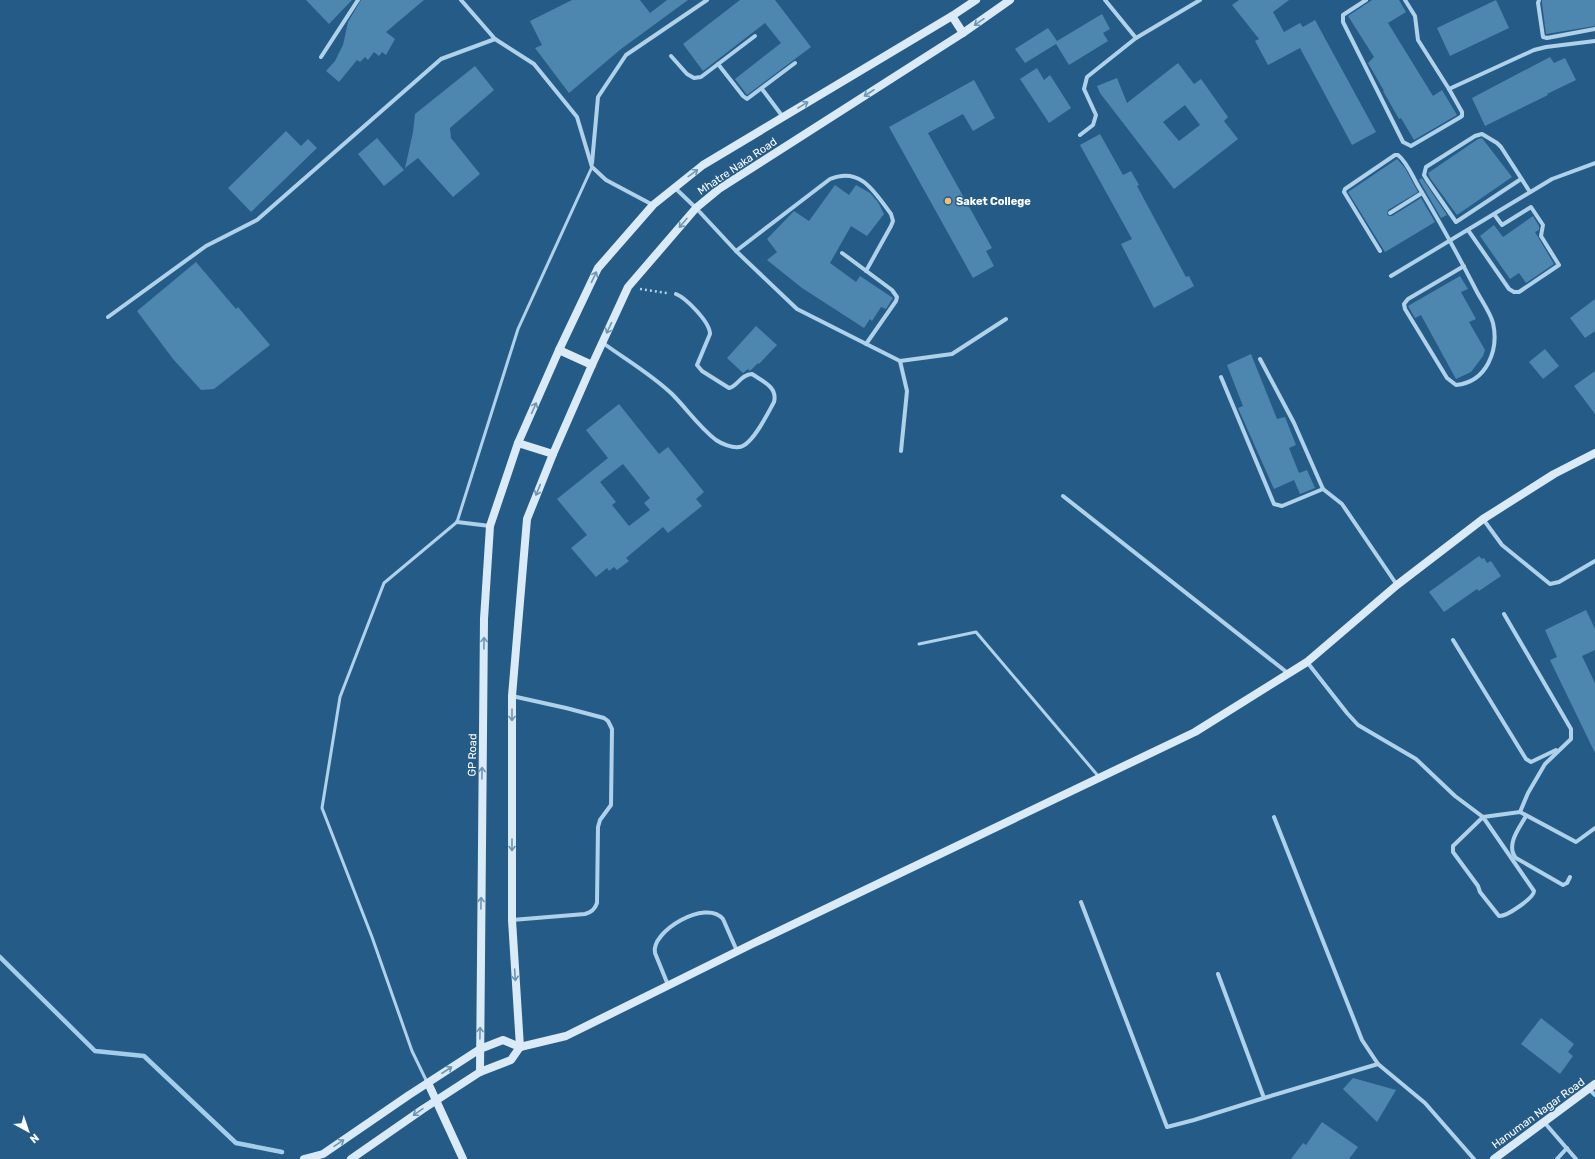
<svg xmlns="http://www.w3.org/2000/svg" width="1595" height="1159" viewBox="0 0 1595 1159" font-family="Rubik,sans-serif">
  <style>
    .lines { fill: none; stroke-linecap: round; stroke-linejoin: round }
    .stream { stroke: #a4cdea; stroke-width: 4.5 }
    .building { fill: #4d86ae; fill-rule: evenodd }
    .path { stroke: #afd1e9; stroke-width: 2.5; stroke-dasharray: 2 3; stroke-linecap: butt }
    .lane { stroke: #afd1e9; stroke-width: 3 }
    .street { stroke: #afd1e9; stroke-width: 4 }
    .secondary { stroke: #daebf7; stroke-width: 8 }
    .oneway { stroke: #6d95b4 }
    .poi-dot { fill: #f3bd73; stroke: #255c87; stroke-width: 1.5 }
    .labels { text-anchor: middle; stroke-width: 3; stroke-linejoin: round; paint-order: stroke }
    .street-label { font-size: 11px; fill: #fff; stroke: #255c87 }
    .poi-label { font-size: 11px; font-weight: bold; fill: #fff; stroke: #255c87; text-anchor: start }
  </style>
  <rect width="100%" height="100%" fill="#255c87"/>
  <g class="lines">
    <!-- stream -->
    <path class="stream" d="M0,957L95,1051L144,1056L236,1143L282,1152"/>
  </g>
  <!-- building -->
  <g class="building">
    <path d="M306,0H352L329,24Z"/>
    <path d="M361,0H424L386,32L395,39L386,55L382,52L379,56L374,52L368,60L365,57L360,62L357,60L339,82L326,71L335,61L343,45L348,22Z"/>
    <path d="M572,0H640L650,13L667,0H688L621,49L569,93L535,48L542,45L530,21Z"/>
    <path d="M740,0H775L811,47L747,95L735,79L781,43L765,23L703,71L683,44Z"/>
    <path d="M1239,0H1289L1273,12L1284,32L1300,23L1303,27L1315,20L1376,132L1352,145L1300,48L1268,65L1255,41L1259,39L1232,5Z"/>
    <path d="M1372,0H1399L1406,12L1388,23L1433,96L1442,90L1457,115L1414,140L1401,118L1399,119L1383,91H1384L1368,63L1374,57L1348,16Z"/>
    <path d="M1496,0L1509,28L1450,56L1437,28Z"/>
    <path d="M1542,0H1595V26L1546,34L1542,3Z"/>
    <path d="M1102,14L1110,29L1103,33L1108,41L1069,65L1056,44L1025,63L1015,49L1048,28L1057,41Z"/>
    <path d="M1550,57L1554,63L1565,58L1576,80L1547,94L1548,95L1485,126L1472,98Z"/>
    <path d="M1178,63L1194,84L1201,79L1228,117L1224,121L1238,139L1174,189L1100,93L1097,86L1117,78L1127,103ZM1185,105L1200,125L1179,141L1163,122Z"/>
    <path d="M475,66L494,90L450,128L451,138L480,174L453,197L418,158L405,168L413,132L415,114Z"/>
    <path d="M1037,68L1044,80L1050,75L1071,108L1049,123L1020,79Z"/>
    <path d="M974,80L995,118L973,131L963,114L928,133L992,248L986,251L994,266L973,278L889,127Z"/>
    <path d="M286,131L301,146L308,139L317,148L251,212L228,188Z"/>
    <path d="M1100,134L1123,175L1131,171L1139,185L1137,186L1186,277L1189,276L1194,286L1154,308L1121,244L1132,239L1080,145Z"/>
    <path d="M377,138L404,170L384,186L358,154Z"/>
    <path d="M1482,138L1512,177L1457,215L1430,178L1428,173L1478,139Z"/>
    <path d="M1397,159L1405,168L1418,192L1388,210L1387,214L1389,216H1392L1421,198L1435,222L1385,252L1348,192Z"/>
    <path d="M1422,178L1447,215L1441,218L1419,180Z"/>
    <path d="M835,185L849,195L856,185L870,193L878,202L884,214L867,236L851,226L830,263L856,282L860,276L893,298L886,309L881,307L872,321L870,319L864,328L802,288L767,260L777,252L767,239L794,211L809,221Z"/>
    <path d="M1533,216L1539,226V230L1535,232L1554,264L1526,283L1519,273L1510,279L1480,236L1494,225L1503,237Z"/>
    <path d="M196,262L236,309L238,307L270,345L214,389L201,390L173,359L137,311Z"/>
    <path d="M1460,276L1468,289L1461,292L1476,319L1469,322L1485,350L1483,356L1471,372L1456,379L1421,315L1415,318L1408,306Z"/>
    <path d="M1595,299V331L1585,338L1570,318Z"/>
    <path d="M756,326L777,345L759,364L758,363L750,371L748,369L743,373L727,358Z"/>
    <path d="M1545,349L1559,366L1543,379L1529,362Z"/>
    <path d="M1251,354L1277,419L1285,417L1296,445L1289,448L1299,473L1307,470L1315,488L1300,494L1294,480L1274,489L1238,408L1243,406L1227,365Z"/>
    <path d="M1595,371V414L1574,386Z"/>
    <path d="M619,404L659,454L668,447L704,492L696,499L702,506L668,533L663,527L626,558L629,561L617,570L614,567L609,571L607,568L596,577L571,548L587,535L557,499L608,458L586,430ZM623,464L650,498L644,503L650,510L629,526L612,505L616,502L600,482Z"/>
    <path d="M1479,556L1482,559L1484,558L1487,563L1491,561L1501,576L1479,591L1477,589L1444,612L1429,592Z"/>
    <path d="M1586,610L1595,629V650L1582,656L1595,683V753L1550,660L1557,657L1545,630Z"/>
    <path d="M1541,1018L1574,1044L1568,1052L1573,1056L1560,1074L1521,1044Z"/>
    <path d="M1353,1078L1396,1090L1377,1122L1343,1089Z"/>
    <path d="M1322,1122L1358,1147L1349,1159H1291L1303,1143L1306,1145Z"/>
  </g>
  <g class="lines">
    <!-- path -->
    <path class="path" d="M640,289L667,293"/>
    <!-- lane -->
    <g class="lane">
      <path d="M919,644L976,632L1099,777"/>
      <path d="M427,1082L412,1051L372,937L322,808L340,697L384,583L457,522L518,329L592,167"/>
    </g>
    <!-- street -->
    <g class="street">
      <path d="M461,0L495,39"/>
      <path d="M1105,0L1136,38"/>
      <path d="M1366,0L1346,13L1343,15V22L1403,142L1411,146L1459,118L1462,116V112L1449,89L1418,40L1415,16L1405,0"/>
      <path d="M1539,0L1538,3L1543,37L1547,38L1595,29"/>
      <path d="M671,56L687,74L694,78L701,77L755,36"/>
      <path d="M321,57L358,0"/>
      <path d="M718,64L743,96L747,99L795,63"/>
      <path d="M762,89L783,117"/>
      <path d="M1449,89L1534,50L1546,47L1595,41"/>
      <path d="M1080,135L1093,125L1096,115L1084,89L1087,77L1136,38L1200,0"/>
      <path d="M592,163L598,97L626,55L707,0"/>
      <path d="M1521,179L1456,222L1427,180L1424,175L1426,167L1475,136L1482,134L1497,143L1501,147L1530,192"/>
      <path d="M674,187L696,208L736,251L797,309L900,361L952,354L1006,319"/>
      <path d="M1390,213L1422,193"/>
      <path d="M1468,230L1509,289L1514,292H1519L1559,265L1541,236L1543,225L1531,207L1502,225L1494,214"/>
      <path d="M736,251L830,179C861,166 875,193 891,214L893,221L891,226L866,271"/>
      <path d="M1380,251L1344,192L1345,189L1395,155H1398C1408,163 1413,178 1420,189C1440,222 1458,255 1476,290C1481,300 1490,312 1493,323C1499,350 1487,382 1456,385L1447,378L1405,309L1404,304L1408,299L1464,266"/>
      <path d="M842,253L892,290L897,297L896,301L866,344"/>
      <path d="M1391,276L1552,179L1595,163"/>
      <path d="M108,317L206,246L257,220L441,59L495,39L534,64L577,117L592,167L606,180L653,205"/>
      <path d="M603,343C625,359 651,374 672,394C687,409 699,427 716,440C722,444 732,448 739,447C752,446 768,413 774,402C778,387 762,381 752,374C741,374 738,386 729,388L702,371L697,365L710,334C710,322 686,298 676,294"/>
      <path d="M1260,359L1294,423L1323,489L1342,504L1397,585"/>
      <path d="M900,361L907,391L901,451"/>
      <path d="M1221,377L1274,504L1282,506L1323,489"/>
      <path d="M1063,496L1289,674"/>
      <path d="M1483,519L1502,545L1550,584L1559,582L1595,561"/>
      <path d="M457,522L490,526"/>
      <path d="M1504,614L1571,729V739L1545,764L1528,793L1520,812"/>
      <path d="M1453,640L1526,759L1531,762L1556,750"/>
      <path d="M1307,662L1347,713L1358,725L1416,759L1455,796L1483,817L1534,891C1534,898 1506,917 1499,916L1480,892L1478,886L1453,852V846L1483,817L1520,812L1576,842L1595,828"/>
      <path d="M1526,816C1520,827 1505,845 1516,858L1563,885L1567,883L1570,877"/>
      <path d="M1274,817L1362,1040L1378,1064L1425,1103L1474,1159"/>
      <path d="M1081,902L1167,1127L1194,1120L1264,1098L1378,1064"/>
      <path d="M512,920L585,914C592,912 595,909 597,903L598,827L600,820L611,805L612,729L608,721L604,718L566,708L512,696"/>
      <path d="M1218,974L1264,1098"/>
      <path d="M668,985L655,953C650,932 706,898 723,919L737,951"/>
      <path d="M1589,1089L1595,1095"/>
      <path d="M1544,1122L1576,1159"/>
      <path d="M1557,1159L1567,1148"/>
    </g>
    <!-- secondary -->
    <g class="secondary">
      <path d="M952,16L963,33"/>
      <path d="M559,350L592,365"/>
      <path d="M518,443L553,454"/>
      <path d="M520,1047L512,920V696L527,519L553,454L592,365L628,287L696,208L719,189L963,33L1010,0"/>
      <path d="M480,1072L484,619L490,526L518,443L559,350L598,268L653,205L703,165L952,16L976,0"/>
      <path d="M428,1083L463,1159"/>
      <path d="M304,1159L323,1154L409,1095L480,1049L503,1040L520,1047L566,1036L752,944L1195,732L1307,662L1397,585L1483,519L1554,474L1595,453"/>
      <path d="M351,1159L423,1109L480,1072L511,1060L520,1047"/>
      <path d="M1494,1159L1595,1084"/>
    </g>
  </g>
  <!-- one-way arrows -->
  <defs><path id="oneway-shaft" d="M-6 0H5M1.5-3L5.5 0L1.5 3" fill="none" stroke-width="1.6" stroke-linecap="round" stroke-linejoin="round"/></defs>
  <g class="oneway">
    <use href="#oneway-shaft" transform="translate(979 22) rotate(145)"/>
    <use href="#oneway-shaft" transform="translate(869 93) rotate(147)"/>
    <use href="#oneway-shaft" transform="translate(803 105) rotate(-31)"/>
    <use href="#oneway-shaft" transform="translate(693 173) rotate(-36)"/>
    <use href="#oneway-shaft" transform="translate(683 223) rotate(130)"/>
    <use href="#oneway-shaft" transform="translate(594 277) rotate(-65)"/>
    <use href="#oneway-shaft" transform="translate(609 328) rotate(115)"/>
    <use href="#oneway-shaft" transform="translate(534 408) rotate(-66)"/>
    <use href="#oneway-shaft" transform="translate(538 490) rotate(112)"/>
    <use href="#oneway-shaft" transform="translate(484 643) rotate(-89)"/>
    <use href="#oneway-shaft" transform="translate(512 715) rotate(90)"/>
    <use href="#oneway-shaft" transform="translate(482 773) rotate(-89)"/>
    <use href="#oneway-shaft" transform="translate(512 845) rotate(90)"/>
    <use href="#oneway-shaft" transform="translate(481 903) rotate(-89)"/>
    <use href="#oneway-shaft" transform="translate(515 975) rotate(86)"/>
    <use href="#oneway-shaft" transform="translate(480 1033) rotate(-89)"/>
    <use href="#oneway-shaft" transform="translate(447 1070) rotate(-33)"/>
    <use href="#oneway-shaft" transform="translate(418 1112) rotate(145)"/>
    <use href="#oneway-shaft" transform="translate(339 1143) rotate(-34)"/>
  </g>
  <!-- markers -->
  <circle class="poi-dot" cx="948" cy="201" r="4"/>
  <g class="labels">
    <!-- street labels -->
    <g class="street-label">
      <text transform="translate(737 166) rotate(-34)" y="4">Mhatre Naka Road</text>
      <text transform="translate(472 755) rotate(-89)" y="4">GP Road</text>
      <text transform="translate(1538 1113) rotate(-36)" y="4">Hanuman Nagar Road</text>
    </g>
    <!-- poi labels -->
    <g class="poi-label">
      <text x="956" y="205">Saket College</text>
    </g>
  </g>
  <!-- north arrow -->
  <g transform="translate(28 1131) rotate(140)" stroke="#255c87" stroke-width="3" paint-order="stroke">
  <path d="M0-3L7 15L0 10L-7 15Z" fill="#ffffff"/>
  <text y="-6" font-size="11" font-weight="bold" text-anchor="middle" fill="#ffffff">N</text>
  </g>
</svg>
